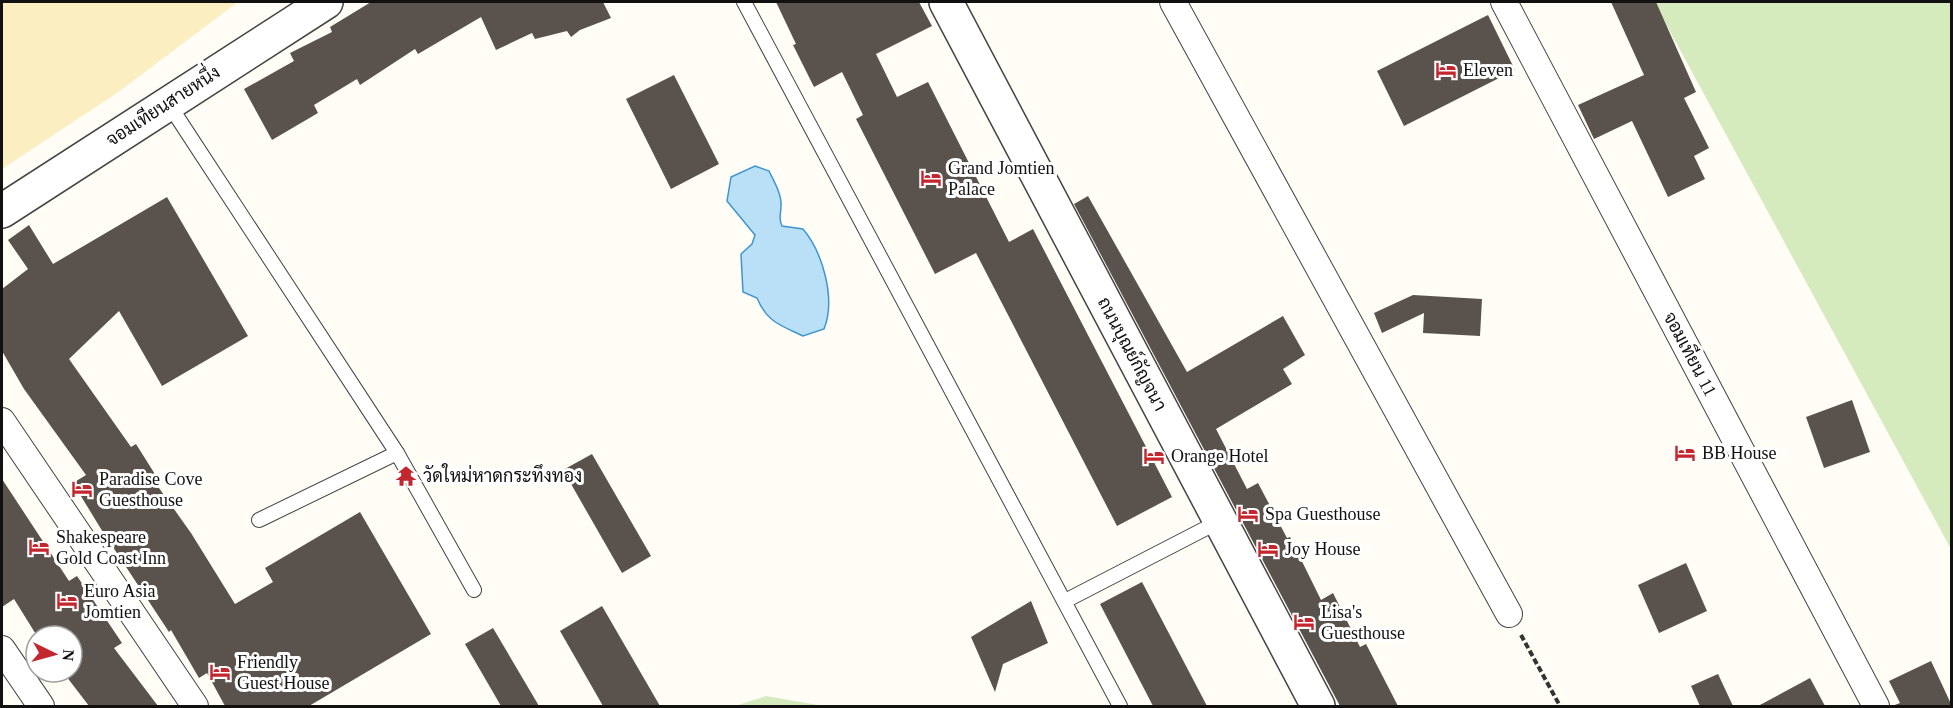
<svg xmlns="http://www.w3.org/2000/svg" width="1953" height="708" viewBox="0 0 1953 708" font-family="'Times New Roman',Sarabun,serif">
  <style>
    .green { fill: #d5ebbd }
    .sand { fill: #fbeec1 }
    .water { fill: #b9e0f7; stroke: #3f96cf; stroke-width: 1.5 }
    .building { fill: #5a524d }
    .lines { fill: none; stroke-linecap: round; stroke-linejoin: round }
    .service-casing { stroke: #444; stroke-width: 16 }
    .minor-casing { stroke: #444; stroke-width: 28 }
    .tertiary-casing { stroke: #444; stroke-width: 36 }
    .path { stroke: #333; stroke-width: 4; stroke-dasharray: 6 3; stroke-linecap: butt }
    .service { stroke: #fff; stroke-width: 14 }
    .minor { stroke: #fff; stroke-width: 26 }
    .tertiary { stroke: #fff; stroke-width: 33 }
    .labels { text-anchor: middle; stroke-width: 6; stroke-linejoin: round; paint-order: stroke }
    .poi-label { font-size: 18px; fill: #111; stroke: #fff; text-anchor: start }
    .street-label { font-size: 18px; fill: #111; stroke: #fff }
  </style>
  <rect width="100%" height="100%" fill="#fffdf5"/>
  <!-- green -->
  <g class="green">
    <path d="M1654,2H1951V549Z"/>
    <path d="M766,696L818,705L819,706H735Z"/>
  </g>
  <!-- sand -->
  <path class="sand" d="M2,2H238L117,93L2,169Z"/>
  <!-- water -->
  <path class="water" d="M755,166L769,171C774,181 782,195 781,206C781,215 778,218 782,226L803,229C823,253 836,299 824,329L803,336C780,325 767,322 757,298L743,292L741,254L752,244L755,235L727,201L731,177Z"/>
  <!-- building -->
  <g class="building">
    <path d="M371,2H603L611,18L580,30L571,37L567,31L535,39L532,33L496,50L481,17L418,54L415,49L360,85L357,79L314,105L318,113L272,140L244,89L294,61L290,53L332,32L330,27Z"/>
    <path d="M776,2H919L932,26L876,54L897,97L928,82L1009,242L1033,229L1172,497L1117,526L976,253L935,274L856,119L863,115L842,72L814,87L793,45L796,44Z"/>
    <path d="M1611,2H1656L1696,92L1684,98L1709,148L1694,156L1705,179L1668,197L1632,121L1594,139L1578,105L1644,75Z"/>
    <path d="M1488,15L1515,70L1404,126L1377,71Z"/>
    <path d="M674,75L719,164L671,189L626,99Z"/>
    <path d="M1088,196L1187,372L1283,316L1305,355L1283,369L1292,384L1216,429L1247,489L1258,483L1287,538L1290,537L1321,600L1333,593L1360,647L1366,644L1398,706H1340L1074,204Z"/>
    <path d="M167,197L248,336L162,386L119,311L69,359L131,447L136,444L158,479L154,481L191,533L235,604L273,582L265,568L360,512L431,634L309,706H225L207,673L199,678L171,630L169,632L101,529L73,483L86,475L24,389L2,351V289L28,269L8,240L29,225L53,264Z"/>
    <path d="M1413,295L1482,299L1480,336L1423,333L1424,313L1382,333L1374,313Z"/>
    <path d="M1852,400L1870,452L1824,468L1806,417Z"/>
    <path d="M592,454L651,556L622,573L563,470Z"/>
    <path d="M2,479L69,581L77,576L122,643L114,648L158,706H89L63,672H72V636H37L14,599L2,607Z"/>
    <path d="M1686,563L1707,611L1659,633L1638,585Z"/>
    <path d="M1142,582L1207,706H1153L1100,604Z"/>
    <path d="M1031,601L1048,643L1003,664L995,692L971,637Z"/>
    <path d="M602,606L660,706H603L560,631Z"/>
    <path d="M493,628L539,706H501L465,644Z"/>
    <path d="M1931,661L1952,706H1892L1900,703L1889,681Z"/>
    <path d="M1718,674L1733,706H1700L1691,686Z"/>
    <path d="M1810,678L1825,706H1758Z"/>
  </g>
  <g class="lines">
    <!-- service casing -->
    <g class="service-casing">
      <g id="service">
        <path d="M744,2L1120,706"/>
        <path d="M168,103L397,453L474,590"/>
        <path d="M259,520L397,453"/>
        <path d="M1065,601L1220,521"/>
      </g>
    </g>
    <!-- minor casing -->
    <g class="minor-casing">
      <g id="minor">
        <path d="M1173,2L1509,614"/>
        <path d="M1504,2L1876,706"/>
        <path d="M2,421L195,706"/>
        <path d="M2,649L41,706"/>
      </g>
    </g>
    <!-- tertiary casing -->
    <g class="tertiary-casing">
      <g id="tertiary">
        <path d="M946,2L1318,706"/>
        <path d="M2,211L326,2"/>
      </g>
    </g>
    <!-- path -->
    <path class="path" d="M1521,635L1560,706"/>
    <!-- service -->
    <use href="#service" class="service"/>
    <!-- minor -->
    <use href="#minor" class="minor"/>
    <!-- tertiary -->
    <use href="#tertiary" class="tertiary"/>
  </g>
  <!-- icons -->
  <defs>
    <g id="hotel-bare" transform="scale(1.62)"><path d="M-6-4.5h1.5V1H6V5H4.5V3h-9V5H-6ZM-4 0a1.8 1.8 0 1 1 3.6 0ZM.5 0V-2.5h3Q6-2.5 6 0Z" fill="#c4262e" stroke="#fff" stroke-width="2.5" paint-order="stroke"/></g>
    <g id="temple-bare" transform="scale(1.62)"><path d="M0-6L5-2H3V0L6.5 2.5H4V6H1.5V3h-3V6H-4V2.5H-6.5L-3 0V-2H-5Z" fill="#c4262e" stroke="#fff" stroke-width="2.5" paint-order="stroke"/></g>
  </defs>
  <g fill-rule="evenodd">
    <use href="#hotel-bare" x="1446" y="70"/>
    <use href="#hotel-bare" x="931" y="178"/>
    <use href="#hotel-bare" x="1685" y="453"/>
    <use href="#hotel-bare" x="1154" y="456"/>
    <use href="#temple-bare" x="406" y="476"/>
    <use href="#hotel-bare" x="82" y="489"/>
    <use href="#hotel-bare" x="1248" y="514"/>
    <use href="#hotel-bare" x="39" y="547"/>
    <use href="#hotel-bare" x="1268" y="549"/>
    <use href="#hotel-bare" x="67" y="601"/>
    <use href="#hotel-bare" x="1304" y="622"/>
    <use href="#hotel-bare" x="220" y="672"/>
  </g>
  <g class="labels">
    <!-- poi labels -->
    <g class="poi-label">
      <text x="1463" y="76">Eleven</text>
      <text x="948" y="174">Grand Jomtien<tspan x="948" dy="21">Palace</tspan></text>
      <text x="1702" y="459">BB House</text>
      <text x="1171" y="462">Orange Hotel</text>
      <text x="423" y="482">วัดใหม่หาดกระทึงทอง</text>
      <text x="99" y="485">Paradise Cove<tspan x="99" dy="21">Guesthouse</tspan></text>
      <text x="1265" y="520">Spa Guesthouse</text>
      <text x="56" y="543">Shakespeare<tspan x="56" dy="21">Gold Coast Inn</tspan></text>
      <text x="1285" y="555">Joy House</text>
      <text x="84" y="597">Euro Asia<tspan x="84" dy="21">Jomtien</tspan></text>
      <text x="1321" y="618">Lisa's<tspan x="1321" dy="21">Guesthouse</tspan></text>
      <text x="237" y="668">Friendly<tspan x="237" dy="21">Guest House</tspan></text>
    </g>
    <!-- street labels -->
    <g class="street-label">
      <text transform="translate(163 106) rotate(-33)" y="6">จอมเทียนสายหนึ่ง</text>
      <text transform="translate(1132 354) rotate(62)" y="6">ถนนบุณย์กัญจนา</text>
      <text transform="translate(1690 354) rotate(62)" y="6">จอมเทียน 11</text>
    </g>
  </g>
  <!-- border -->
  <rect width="1953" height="708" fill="none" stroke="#111111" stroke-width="6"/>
  <!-- north arrow -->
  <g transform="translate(54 654) rotate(95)"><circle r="28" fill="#ffffff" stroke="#a0a0a0" stroke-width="1.5"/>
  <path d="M0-4.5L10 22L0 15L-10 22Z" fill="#c4262e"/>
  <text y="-9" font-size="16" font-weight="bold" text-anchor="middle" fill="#111111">N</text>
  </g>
</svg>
